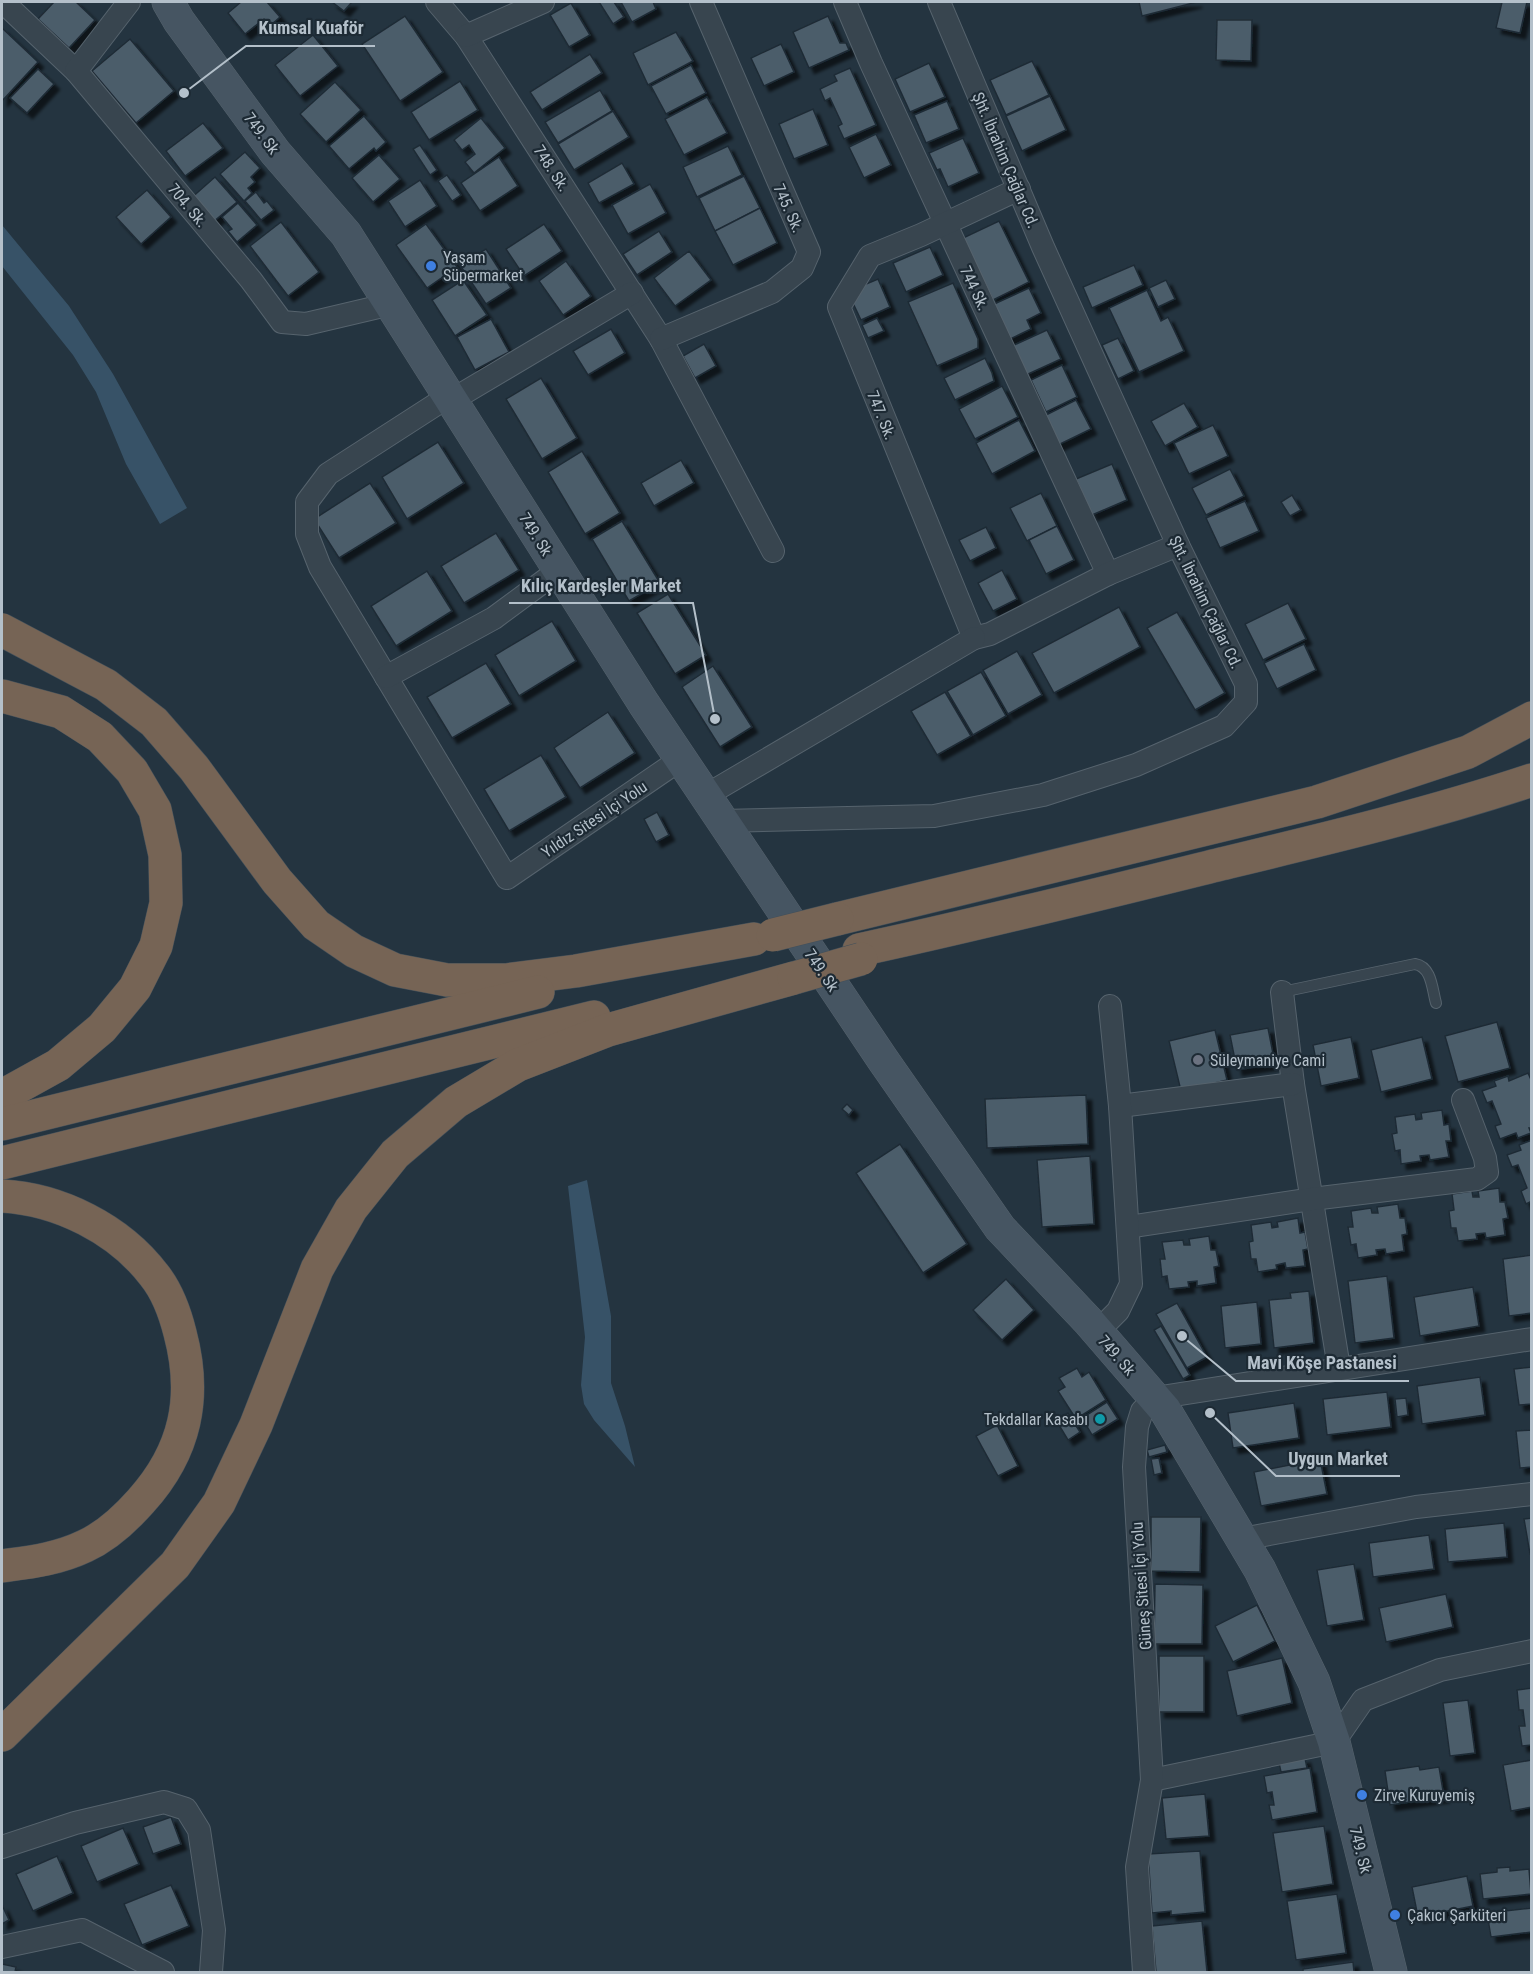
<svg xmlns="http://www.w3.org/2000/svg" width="1533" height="1974" viewBox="0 0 1533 1974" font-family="'Roboto Condensed',sans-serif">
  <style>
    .water { fill: #375267 }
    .building { fill: #4c5d6b; stroke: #1f2c36; stroke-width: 1.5; filter: url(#shadow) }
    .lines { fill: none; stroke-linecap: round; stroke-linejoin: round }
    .lane-casing { stroke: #56636d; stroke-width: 12 }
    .street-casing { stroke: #56636d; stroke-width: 24 }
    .secondary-casing { stroke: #56636d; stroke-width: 33 }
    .highway-casing { stroke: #43505a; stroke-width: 34 }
    .lane { stroke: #38454f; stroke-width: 10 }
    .street { stroke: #38454f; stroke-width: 22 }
    .secondary { stroke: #465562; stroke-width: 32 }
    .highway { stroke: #766455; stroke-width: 33 }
    .highway-bridge-casing { stroke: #43505a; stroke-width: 34; stroke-linecap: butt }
    .highway-bridge { stroke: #766455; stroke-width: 33 }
    .shop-dot { fill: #3f7fe0; stroke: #1d2a34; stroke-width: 2 }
    .worship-dot { fill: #6b7280; stroke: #1d2a34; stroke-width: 2 }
    .culture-dot { fill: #0f9aa8; stroke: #1d2a34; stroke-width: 2 }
    .labels { text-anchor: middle; stroke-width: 4.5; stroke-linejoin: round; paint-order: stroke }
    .street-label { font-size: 16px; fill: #b4c0ca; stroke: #1d2a34 }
    .poi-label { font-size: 16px; fill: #b4c0ca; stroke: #1d2a34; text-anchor: start }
    .leader { fill: none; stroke: #b4c0ca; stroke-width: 2 }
    .callout-dot { fill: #b4c0ca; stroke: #1d2a34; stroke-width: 2 }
    .callout-label { font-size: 18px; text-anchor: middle; font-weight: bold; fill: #b4c0ca; stroke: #1d2a34; stroke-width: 4.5; stroke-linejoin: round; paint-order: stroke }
  </style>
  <defs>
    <filter id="shadow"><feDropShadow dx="5.5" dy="5.5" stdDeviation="1.5" flood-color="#0009"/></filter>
  </defs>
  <rect width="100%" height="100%" fill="#243440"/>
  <!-- water -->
  <g class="water">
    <path d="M2,225L69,306L113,374L187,508L160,524L126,464L96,392L73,355L2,266Z"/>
    <path d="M587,1180L611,1316V1383L625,1426L635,1467L594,1420L584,1404L581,1385L585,1337L568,1186Z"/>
  </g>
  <!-- building -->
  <g class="building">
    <path d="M54,2H76L95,20L69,48L38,19Z"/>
    <path d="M241,2H267L280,17L270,26L264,19L245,34L228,13Z"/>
    <path d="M332,2H352L344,11Z"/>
    <path d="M599,2H614L624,17L613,24Z"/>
    <path d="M621,2H653L656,9L632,22Z"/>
    <path d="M1139,2H1197L1142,16Z"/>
    <path d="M1502,2H1527L1520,33L1496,28Z"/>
    <path d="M571,3L590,35L569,47L550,15Z"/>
    <path d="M405,16L443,72L400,101L362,44Z"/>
    <path d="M828,16L840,43H846L849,50L809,68L793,32Z"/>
    <path d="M1217,20H1252L1251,61L1216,60Z"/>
    <path d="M2,28L38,62L2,101Z"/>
    <path d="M676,32L693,61L648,85L633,53Z"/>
    <path d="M313,35L338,66L300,96L275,65Z"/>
    <path d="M130,39L174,91L136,123L92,71Z"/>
    <path d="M781,44L794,72L764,86L751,58Z"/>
    <path d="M590,54L602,73L542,110L530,92Z"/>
    <path d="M1032,61L1049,95L1006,115L990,80Z"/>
    <path d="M929,63L945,97L910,112L895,79Z"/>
    <path d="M691,65L706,93L666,114L651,86Z"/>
    <path d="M850,68L876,125L844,139L838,126L842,124L830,98L825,101L820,89L837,81L834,75Z"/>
    <path d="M38,69L54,84L27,113L10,98Z"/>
    <path d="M460,81L478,110L429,140L411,112Z"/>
    <path d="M335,82L361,110L326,142L300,114Z"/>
    <path d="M600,90L612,111L558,143L545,122Z"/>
    <path d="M1050,96L1066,130L1022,151L1006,116Z"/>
    <path d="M707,97L727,133L684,155L665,119Z"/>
    <path d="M947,101L959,129L926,143L914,115Z"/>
    <path d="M813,109L828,145L794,159L779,124Z"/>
    <path d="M613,111L629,137L574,170L558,144Z"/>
    <path d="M364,116L386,142L376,151L374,148L349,169L329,146Z"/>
    <path d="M481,118L505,148L474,173L465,162L475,154L469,145L462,150L454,140Z"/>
    <path d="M203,123L223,148L185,176L166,151Z"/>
    <path d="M876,134L891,165L864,178L849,147Z"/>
    <path d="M963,138L979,173L948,187L940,169L937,170L929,153Z"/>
    <path d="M420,145L437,170L430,175L413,149Z"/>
    <path d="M728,146L742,175L697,197L683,167Z"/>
    <path d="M245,152L260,168L251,177L255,182L248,188L252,193L244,201L220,174Z"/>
    <path d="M379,155L400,179L373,202L352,178Z"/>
    <path d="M499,157L518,186L480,211L461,183Z"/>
    <path d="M622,163L634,184L599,203L588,183Z"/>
    <path d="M447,175L461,195L452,201L438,181Z"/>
    <path d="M744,176L760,208L715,231L699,198Z"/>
    <path d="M215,177L237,202L213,222L189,200Z"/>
    <path d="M420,180L437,206L405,227L388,201Z"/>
    <path d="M650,184L666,213L628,234L612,205Z"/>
    <path d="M147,190L171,217L141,244L116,217Z"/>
    <path d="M256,192L264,203L267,201L274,210L261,220L245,201Z"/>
    <path d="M238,203L257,225L237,242L228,231L232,229L222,217Z"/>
    <path d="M760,208L777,243L733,265L715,231Z"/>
    <path d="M999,221L1029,282L993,300L963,238Z"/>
    <path d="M281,222L319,272L288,296L250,246Z"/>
    <path d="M426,224L457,267L427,288L396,245Z"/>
    <path d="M544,224L562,251L524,276L506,249Z"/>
    <path d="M659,231L672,252L637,275L623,254Z"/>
    <path d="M930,247L943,275L906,292L893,263Z"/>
    <path d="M486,249L511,288L486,304L460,265Z"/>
    <path d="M689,251L711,280L675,306L654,278Z"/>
    <path d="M566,261L591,296L563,315L539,281Z"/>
    <path d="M1134,265L1143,285L1092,308L1083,287Z"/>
    <path d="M878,279L890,307L861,320L852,301L859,287Z"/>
    <path d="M463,280L487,315L455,336L432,300Z"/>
    <path d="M1166,280L1175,299L1158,307L1149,288Z"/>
    <path d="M953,283L978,339V348L937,366L908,302Z"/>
    <path d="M1029,288L1041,313L1027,320L1031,329L1008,340L992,305Z"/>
    <path d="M1147,290L1161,321L1168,317L1184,351L1139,372L1109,308Z"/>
    <path d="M877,318L884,331L868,338L862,325Z"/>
    <path d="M491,319L509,352L475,370L457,337Z"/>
    <path d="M611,329L625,353L588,375L573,351Z"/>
    <path d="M1047,330L1061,359L1026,375L1012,346Z"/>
    <path d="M1118,338L1134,371L1118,379L1102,345Z"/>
    <path d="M704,344L716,366L695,378L683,356Z"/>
    <path d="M985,358L992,373L994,381L955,400L944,378Z"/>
    <path d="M1062,365L1077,397L1046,412L1031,380Z"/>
    <path d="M541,378L577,438L542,459L506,399Z"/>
    <path d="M1002,386L1018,417L975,439L959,409Z"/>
    <path d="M1076,400L1091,429L1056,446L1042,417Z"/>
    <path d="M1184,403L1198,427L1165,446L1151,421Z"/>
    <path d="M1019,420L1035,451L992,474L976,443Z"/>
    <path d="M1213,425L1228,456L1189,474L1174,443Z"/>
    <path d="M438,442L464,483L407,519L382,477Z"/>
    <path d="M582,451L620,513L585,534L548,472Z"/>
    <path d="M681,460L694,483L654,506L641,483Z"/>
    <path d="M1112,464L1127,500L1092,515L1076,479Z"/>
    <path d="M1230,469L1244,496L1206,515L1192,488Z"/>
    <path d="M370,483L396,523L339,558L314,519Z"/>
    <path d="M1041,493L1057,526L1027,541L1010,508Z"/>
    <path d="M1292,495L1301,510L1290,516L1281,502Z"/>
    <path d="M1245,501L1259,531L1220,548L1206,518Z"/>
    <path d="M622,521L660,583L629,601L592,539Z"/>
    <path d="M1057,526L1074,560L1046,574L1029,540Z"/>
    <path d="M986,527L996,548L970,561L959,540Z"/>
    <path d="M496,533L519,570L464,603L441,566Z"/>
    <path d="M1002,570L1017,599L993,611L978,583Z"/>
    <path d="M427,571L452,611L396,646L371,606Z"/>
    <path d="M668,594L706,655L675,674L637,613Z"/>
    <path d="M1288,603L1306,639L1263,660L1245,624Z"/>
    <path d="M1119,607L1140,647L1054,693L1032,653Z"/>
    <path d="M1177,612L1225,693L1195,710L1147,628Z"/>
    <path d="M552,621L576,661L519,696L495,655Z"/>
    <path d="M1304,644L1316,670L1277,689L1264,663Z"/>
    <path d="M1017,651L1042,695L1008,714L983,670Z"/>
    <path d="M486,663L511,704L452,738L427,697Z"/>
    <path d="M713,666L752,727L720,747L682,687Z"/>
    <path d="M981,672L1006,716L973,735L947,691Z"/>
    <path d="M945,692L971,736L937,755L911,711Z"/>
    <path d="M608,712L635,753L580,788L554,748Z"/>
    <path d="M541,755L566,797L509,831L484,789Z"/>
    <path d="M657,812L669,835L656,842L644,819Z"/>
    <path d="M1497,1022L1510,1068L1458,1082L1445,1036Z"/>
    <path d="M1268,1028L1275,1064L1237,1070L1230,1035Z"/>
    <path d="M1215,1030L1227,1080L1181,1091L1169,1041Z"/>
    <path d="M1351,1037L1359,1078L1321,1086L1313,1045Z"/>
    <path d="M1422,1037L1432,1079L1381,1092L1371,1050Z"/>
    <path d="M1528,1073L1532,1082V1128H1529L1531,1133L1518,1138L1516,1133L1500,1139L1495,1126L1501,1124L1492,1101L1487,1103L1482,1091L1496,1086L1494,1081L1508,1076L1509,1081Z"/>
    <path d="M1086,1095L1088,1144L987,1148L985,1099Z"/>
    <path d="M847,1104L853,1110L849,1115L842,1109Z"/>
    <path d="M1442,1110L1444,1125L1449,1124L1451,1141H1446L1449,1157L1430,1160L1429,1155L1420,1156L1421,1161L1401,1164L1400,1150L1395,1151L1392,1134L1397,1133L1395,1117L1415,1114L1416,1120L1422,1119L1421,1113Z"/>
    <path d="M1532,1140V1201L1526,1204L1521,1191L1527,1188L1518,1165L1512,1167L1507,1155L1521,1150L1519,1145Z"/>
    <path d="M900,1144L967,1244L923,1273L856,1173Z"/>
    <path d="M1090,1156L1094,1224L1042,1227L1037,1160Z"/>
    <path d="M1499,1188L1500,1202H1505L1508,1218L1503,1219L1505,1235L1486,1238L1485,1233L1476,1234L1477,1239L1458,1241L1456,1228H1451L1449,1211L1454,1210L1452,1194L1472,1191L1473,1197H1479L1478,1191Z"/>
    <path d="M1398,1204L1400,1218H1405L1407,1234L1402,1235L1404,1251L1386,1254L1385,1249L1376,1250L1377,1255L1358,1258L1356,1244L1351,1245L1348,1227H1353L1351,1211L1371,1208L1372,1213H1378L1377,1207Z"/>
    <path d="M1298,1218L1300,1233L1305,1232L1308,1249L1303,1250L1305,1266L1286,1268L1285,1263L1276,1265L1277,1269L1258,1272L1256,1259H1251L1249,1242L1253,1241L1251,1225L1271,1222L1272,1228L1278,1227L1277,1222Z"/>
    <path d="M1209,1236L1211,1250H1216L1219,1266L1214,1267L1216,1283L1197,1286V1281L1188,1282L1189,1287L1169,1289L1167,1276L1162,1277L1160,1259H1165L1162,1242L1183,1240L1184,1245H1190L1189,1239Z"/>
    <path d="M1532,1255V1313L1509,1316L1503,1259Z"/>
    <path d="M1387,1276L1394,1338L1355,1343L1348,1281Z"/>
    <path d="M1006,1279L1034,1310L1002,1340L973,1310Z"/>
    <path d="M1473,1287L1479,1326L1420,1336L1414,1297Z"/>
    <path d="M1309,1291L1314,1343L1274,1348L1269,1300L1291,1298L1290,1293Z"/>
    <path d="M1257,1302L1261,1344L1225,1348L1221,1306Z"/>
    <path d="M1177,1303L1207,1357L1187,1368L1156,1314Z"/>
    <path d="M1161,1326L1190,1375L1183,1379L1154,1330Z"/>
    <path d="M1532,1367V1404L1519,1405L1514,1369Z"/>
    <path d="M1077,1368L1082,1377L1089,1372L1106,1400L1076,1419L1058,1391L1065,1387L1059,1378Z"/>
    <path d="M1480,1377L1485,1415L1422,1424L1417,1386Z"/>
    <path d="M1387,1392L1391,1427L1327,1435L1323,1399Z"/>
    <path d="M1406,1398L1408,1415L1397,1417L1395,1399Z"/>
    <path d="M1107,1402L1118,1419L1092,1435L1082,1418Z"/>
    <path d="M1294,1403L1299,1438L1233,1448L1228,1413Z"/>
    <path d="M1068,1413L1080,1432L1068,1440L1056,1420Z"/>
    <path d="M997,1425L1018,1466L998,1476L976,1436Z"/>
    <path d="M1532,1430V1467L1520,1468L1516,1431Z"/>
    <path d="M1165,1445L1167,1452L1149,1457L1147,1450Z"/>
    <path d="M1159,1458L1162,1473L1154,1475L1151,1459Z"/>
    <path d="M1320,1459L1327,1494L1261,1506L1254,1472Z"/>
    <path d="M1151,1517H1201L1200,1572L1151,1571Z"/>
    <path d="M1532,1518V1554H1530L1524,1519Z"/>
    <path d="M1504,1523L1507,1557L1448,1562L1445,1529Z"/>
    <path d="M1429,1535L1434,1569L1373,1577L1369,1543Z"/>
    <path d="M1354,1564L1364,1620L1327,1626L1317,1570Z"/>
    <path d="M1155,1584L1203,1585L1202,1644H1154Z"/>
    <path d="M1446,1594L1453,1627L1386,1642L1379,1608Z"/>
    <path d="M1257,1605L1275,1641L1233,1662L1215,1626Z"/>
    <rect x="1159" y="1656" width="45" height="56"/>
    <path d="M1282,1658L1292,1703L1237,1716L1227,1671Z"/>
    <path d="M1532,1688V1745L1522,1746L1519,1726H1525L1523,1710H1519L1517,1690Z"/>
    <path d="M1468,1700L1475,1753L1450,1756L1443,1703Z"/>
    <path d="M1305,1758L1307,1768L1281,1772L1279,1763Z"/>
    <path d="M1532,1760V1807L1511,1811L1503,1765Z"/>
    <path d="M1419,1766L1420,1770L1439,1767L1444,1797L1390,1805L1385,1771Z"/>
    <path d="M1310,1768L1317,1812L1272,1820L1269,1805H1274L1272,1792L1267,1793L1264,1776Z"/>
    <path d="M1205,1794L1209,1836L1166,1839L1162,1798Z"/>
    <path d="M171,1817L181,1844L153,1854L143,1827Z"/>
    <path d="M1324,1826L1333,1884L1282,1892L1273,1833Z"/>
    <path d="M123,1828L139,1864L97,1882L81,1846Z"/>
    <path d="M1200,1851L1205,1912L1171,1915V1911L1152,1913L1148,1854Z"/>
    <path d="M57,1856L73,1893L33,1911L16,1874Z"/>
    <path d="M1510,1867V1871L1529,1869L1531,1894L1483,1899L1480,1874L1497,1872V1868Z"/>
    <path d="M1467,1876L1473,1906L1418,1917L1412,1887Z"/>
    <path d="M171,1885L189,1926L142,1945L124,1904Z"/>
    <path d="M1337,1894L1346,1953L1296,1960L1287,1901Z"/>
    <path d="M2,1905L9,1920L2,1924Z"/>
    <path d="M1532,1908V1932L1491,1937L1487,1913Z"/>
    <path d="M1202,1921L1207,1972H1156L1152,1926Z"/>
    <path d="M1353,1962L1354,1972H1303V1969Z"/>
    <path d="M2,1964L16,1967L15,1972H2Z"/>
  </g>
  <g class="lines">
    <!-- lane casing -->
    <g class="lane-casing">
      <path id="lane" d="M1282,992L1415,964C1432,967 1432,989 1436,1003"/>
    </g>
    <!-- street casing -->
    <g class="street-casing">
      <g id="street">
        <path d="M3,2L76,71"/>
        <path d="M129,2L76,71L251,280L282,322L306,324L391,304"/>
        <path d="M437,2L466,36L661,339L773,551"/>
        <path d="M845,2L871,63L1108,574"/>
        <path d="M466,36L543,2"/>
        <path d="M1019,189L921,235L870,256L839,307L974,638L990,634L1108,574L1178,545"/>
        <path d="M661,339L772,292L802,268L809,252L701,2"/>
        <path d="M449,396L328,474L307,502V534L320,567L507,878L681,759"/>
        <path d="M452,400L632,293"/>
        <path d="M386,677L494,618L559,570"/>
        <path d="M705,796L974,638"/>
        <path d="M722,821L934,816L1043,795L1136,765L1224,726L1246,702V684L1178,545L1043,247L939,2"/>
        <path d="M1282,992L1293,1084L1339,1368"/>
        <path d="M1120,1106L1293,1084"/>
        <path d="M1128,1227L1312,1199L1477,1179L1487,1172L1485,1158L1463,1100"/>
        <path d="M1097,1332L1118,1311L1131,1284L1120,1106L1110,1006"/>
        <path d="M1242,1539L1416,1507L1532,1494"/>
        <path d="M1152,1780L1334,1742L1363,1700L1440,1670L1532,1651"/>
        <path d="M2,1847L75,1823L164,1802L186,1809L199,1830L214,1930L211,1972"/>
        <path d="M2,1947L82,1930L163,1972"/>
        <path d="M1144,1972L1137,1867L1152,1780L1134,1467L1137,1427L1142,1411L1155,1398L1532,1339"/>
      </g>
    </g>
    <!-- secondary casing -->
    <g class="secondary-casing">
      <path id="secondary" d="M168,2L179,21L275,152L346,234L644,704L883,1060L1000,1228L1089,1322L1165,1410L1260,1570L1314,1682L1334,1742L1391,1972"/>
    </g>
    <!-- highway casing -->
    <g class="highway-casing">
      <g id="highway">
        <path d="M2,630L106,685L154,722L194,768L277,881L316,925L354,951L395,970L447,980H506L576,971L754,939"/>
        <path d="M2,696L61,712L100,737L132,771L155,810L165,855L166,903L156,946L135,988L102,1028L58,1065L2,1096"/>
        <path d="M837,919L1317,802L1468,752L1532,718"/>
        <path d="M859,950C980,924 1100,894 1221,864C1325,839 1430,814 1532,780"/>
        <path d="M2,1124L538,992"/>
        <path d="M2,1163L594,1017"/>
        <path d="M2,1196C59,1199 119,1229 154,1275C167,1291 175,1313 180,1333C197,1397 186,1451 141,1501C125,1519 107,1536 85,1546C58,1559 31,1562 2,1566"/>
        <path d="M2,1735L175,1565L219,1503L256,1425L317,1269L351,1209L395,1154L456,1102L518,1065L608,1030L794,978"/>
      </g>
    </g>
    <!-- lane -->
    <use href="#lane" class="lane"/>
    <!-- street -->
    <use href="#street" class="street"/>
    <!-- secondary -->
    <use href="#secondary" class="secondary"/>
    <!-- highway -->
    <use href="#highway" class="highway"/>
    <!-- highway-bridge casing -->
    <g class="highway-bridge-casing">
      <g id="highway-bridge">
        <path d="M773,935L837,919"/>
        <path d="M794,978L861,959"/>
      </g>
    </g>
    <!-- highway-bridge -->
    <use href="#highway-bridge" class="highway-bridge"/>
  </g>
  <!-- markers -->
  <g class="shop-dot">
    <circle cx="431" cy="266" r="6"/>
    <circle cx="1362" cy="1795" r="6"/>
    <circle cx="1395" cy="1915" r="6"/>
  </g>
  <circle class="worship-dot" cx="1198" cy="1060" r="6"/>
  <circle class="culture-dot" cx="1100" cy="1419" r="6"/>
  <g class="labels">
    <!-- street labels -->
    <g class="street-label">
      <text transform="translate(262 133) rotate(53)" y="6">749. Sk</text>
      <text transform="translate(1006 160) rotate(67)" y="6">Şht. İbrahim Çağlar Cd.</text>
      <text transform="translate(552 168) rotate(57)" y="6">748. Sk.</text>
      <text transform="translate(188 205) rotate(50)" y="6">704. Sk.</text>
      <text transform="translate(789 208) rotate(66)" y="6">745. Sk.</text>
      <text transform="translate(975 288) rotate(65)" y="6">744 Sk.</text>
      <text transform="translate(882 415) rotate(68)" y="6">747. Sk.</text>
      <text transform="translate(536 534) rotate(58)" y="6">749. Sk</text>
      <text transform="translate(1206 602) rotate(64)" y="6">Şht. İbrahim Çağlar Cd.</text>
      <text transform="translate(594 819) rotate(-34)" y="6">Yıldız Sitesi İçi Yolu</text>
      <text transform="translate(822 970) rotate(56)" y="6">749. Sk</text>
      <text transform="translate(1117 1355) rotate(49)" y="6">749. Sk</text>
      <text transform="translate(1141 1586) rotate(-94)" y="6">Güneş Sitesi İçi Yolu</text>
      <text transform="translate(1361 1850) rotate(76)" y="6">749. Sk</text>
    </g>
    <!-- poi labels -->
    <g class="poi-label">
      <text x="443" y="263">Yaşam<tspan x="443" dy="18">Süpermarket</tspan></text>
      <text x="1210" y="1066">Süleymaniye Cami</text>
      <text x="1088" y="1425" text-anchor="end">Tekdallar Kasabı</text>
      <text x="1374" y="1801">Zirve Kuruyemiş</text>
      <text x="1407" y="1921">Çakıcı Şarküteri</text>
    </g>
  </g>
  <!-- callouts -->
  <path class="leader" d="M184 93L246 46H375M715 719L693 603H509M1182 1336L1236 1381H1409M1210 1413L1276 1476H1400"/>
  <g class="callout-dot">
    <circle cx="184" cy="93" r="6"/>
    <circle cx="715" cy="719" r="6"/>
    <circle cx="1182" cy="1336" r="6"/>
    <circle cx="1210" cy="1413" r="6"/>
  </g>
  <g class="callout-label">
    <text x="311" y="34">Kumsal Kuaför</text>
    <text x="601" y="592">Kılıç Kardeşler Market</text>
    <text x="1322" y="1369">Mavi Köşe Pastanesi</text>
    <text x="1338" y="1465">Uygun Market</text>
  </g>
  <!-- border -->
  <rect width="1533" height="1974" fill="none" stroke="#b4c0ca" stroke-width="6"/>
</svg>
